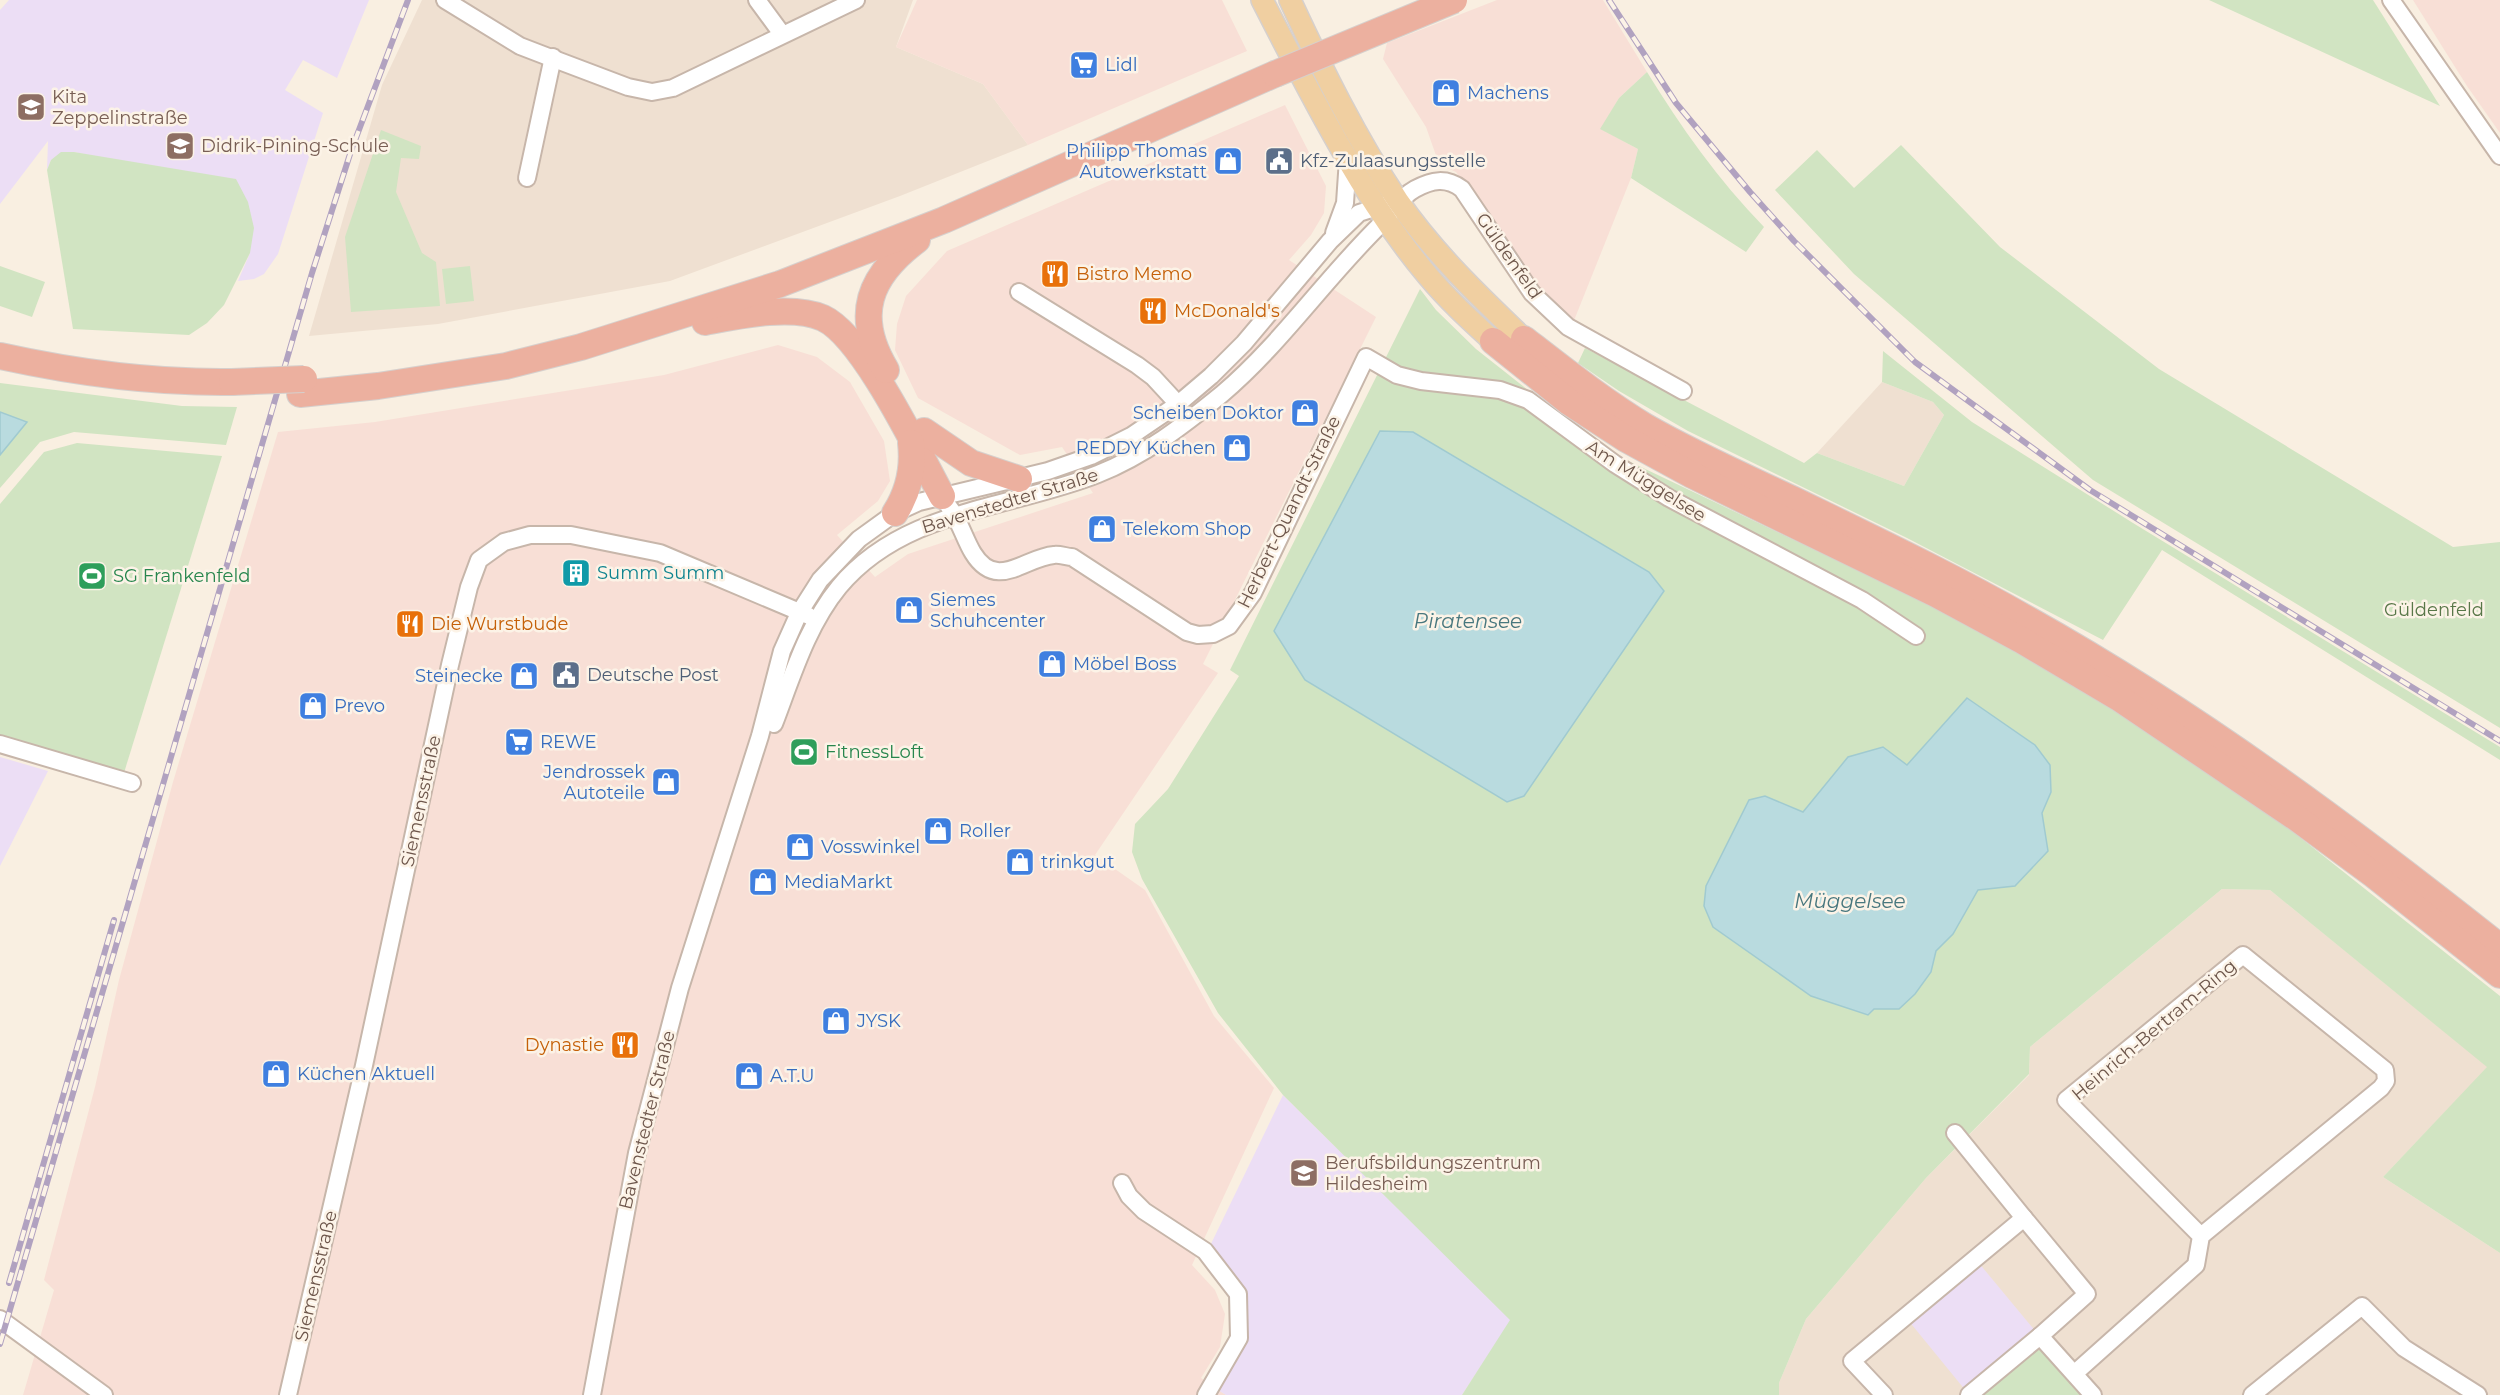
<svg xmlns="http://www.w3.org/2000/svg" width="2500" height="1395" viewBox="0 0 2500 1395" font-family="Montserrat,sans-serif">
  <style>
    .residential { fill: #efe0d1 }
    .commercial { fill: #f8dfd6 }
    .education { fill: #ecdef5 }
    .green { fill: #d1e4c2 }
    .water { fill: #b9dbdf; stroke: #a0cad0; stroke-width: 1.5 }
    .lines { fill: none; stroke-linecap: round; stroke-linejoin: round }
    .minor-casing { stroke: #c7b6aa; stroke-width: 20 }
    .major-casing { stroke: #d6d0cd; stroke-width: 24 }
    .highway-casing { stroke: #d6d0cd; stroke-width: 28 }
    .minor { stroke: #fff; stroke-width: 16 }
    .major { stroke: #f0cfa1; stroke-width: 21 }
    .highway { stroke: #ecb09f; stroke-width: 26 }
    .rail-casing { stroke: #b1a2c0; stroke-width: 6 }
    .rail { stroke: #fcf3e7; stroke-width: 4; stroke-dasharray: 11; stroke-linecap: butt }
    .highway-bridge-casing { stroke: #d6d0cd; stroke-width: 28; stroke-linecap: butt }
    .highway-bridge { stroke: #ecb09f; stroke-width: 26 }
    .labels { text-anchor: middle; stroke-width: 5; stroke-linejoin: round; paint-order: stroke }
    .shop-label { font-size: 18px; fill: #366cbe; stroke: #fcf3e7; text-anchor: start }
    .education-label { font-size: 18px; fill: #785e54; stroke: #fcf3e7; text-anchor: start }
    .service-label { font-size: 18px; fill: #4e5e75; stroke: #fcf3e7; text-anchor: start }
    .street-label { font-size: 18px; fill: #6d564b; stroke: #fcf3e7 }
    .food-label { font-size: 18px; fill: #c56008; stroke: #fcf3e7; text-anchor: start }
    .culture-label { font-size: 18px; fill: #0d838f; stroke: #fcf3e7; text-anchor: start }
    .leisure-label { font-size: 18px; fill: #27864d; stroke: #fcf3e7; text-anchor: start }
    .park-label { font-size: 18px; fill: #587748; stroke: #fcf3e7 }
    .water-label { font-size: 20px; font-style: italic; fill: #48777e; stroke: #fcf3e7 }
  </style>
  <rect width="100%" height="100%" fill="#f9efe1"/>
  <!-- residential -->
  <g class="residential">
    <path d="M422,0H913L896,47L983,84L1028,145L900,196L670,281L438,324L309,336L382,85Z"/>
    <path d="M1882,382L1933,402L1944,415L1904,486L1817,453Z"/>
    <path d="M2222,889L2270,890L2488,1067L2383,1177L2500,1253V1395H2081L2094,1385L1977,1395H1779V1383L1806,1319L1926,1178L2029,1075L2030,1047Z"/>
  </g>
  <!-- commercial -->
  <g class="commercial">
    <path d="M917,0H1222L1247,51L1028,145L983,84L896,47Z"/>
    <path d="M1497,0H1603L1647,72L1619,98L1601,129L1638,149L1631,178L1573,323L1541,293L1456,172L1439,164L1426,127L1383,59L1387,43Z"/>
    <path d="M2413,0H2500V133L2467,86Z"/>
    <path d="M1285,105L1326,186L1324,213L1311,235L1289,260L1376,317L1203,664L1218,673L1095,855L1145,890L1214,1016L1274,1088L1192,1265L1215,1290L1225,1314L1220,1347L1201,1378L1226,1395H23L54,1290L44,1280L95,1087L119,980L173,782L278,432L375,422L664,375L778,345L817,357L850,382L884,441L890,481L878,501L837,535L875,577L908,554L1093,493L1062,447L1020,455L918,398L895,350L897,324L906,296L947,251Z"/>
  </g>
  <!-- education -->
  <g class="education">
    <path d="M9,0H369L337,78L303,60L285,90L323,113L278,254L264,274L254,279L238,281L250,253L93,156L74,152L51,160L47,170L48,141L0,204V10Z"/>
    <path d="M0,757L48,771L0,866Z"/>
    <path d="M1283,1095L1511,1320L1462,1395H1226L1218,1390L1247,1342L1246,1292L1208,1250Z"/>
    <path d="M1978,1262L2037,1333L1966,1391L1908,1320Z"/>
  </g>
  <!-- green -->
  <g class="green">
    <path d="M2209,0H2373L2440,106Z"/>
    <path d="M1647,72C1680,126 1719,181 1764,227L1746,252L1631,178L1638,149L1600,129L1619,98Z"/>
    <path d="M381,130L421,146L419,159L401,158L396,192L422,253L436,262L440,306L351,312L345,237Z"/>
    <path d="M1901,145L2000,247L2159,369L2453,547L2500,542V728L2093,480L1854,274L1775,190L1817,150L1854,188Z"/>
    <path d="M61,152H74L236,179L248,202L254,228L250,253L224,305L207,323L189,335L73,329L47,170L51,160Z"/>
    <path d="M0,266L45,282L32,317L0,306Z"/>
    <path d="M470,266L474,301L446,304L442,269Z"/>
    <path d="M1420,289L1436,310L1476,349L1562,417L1620,457L1853,568L1939,603L2064,675L2248,796L2500,996V1253L2383,1177L2487,1067L2270,890L2222,889L2030,1047L2029,1074L1926,1178L1806,1319L1779,1383V1395H1462L1510,1320L1283,1095L1218,1013L1142,879L1132,852L1135,824L1168,789L1239,676L1230,670Z"/>
    <path d="M1585,348L1804,463L1817,453L1904,486L1944,415L1933,402L1882,382L1883,351L1972,422L2133,523L2500,747V760L2162,550L2103,640L1907,538L1688,431L1619,391L1578,363Z"/>
    <path d="M0,383L182,406L237,407L226,445L74,432L40,442L0,488Z"/>
    <path d="M77,443L222,456L123,776L0,739V504L44,452Z"/>
    <path d="M2049,1337L2094,1385L2081,1395H1977Z"/>
  </g>
  <!-- water -->
  <g class="water">
    <path d="M0,412L27,422L0,455Z"/>
    <path d="M1380,431L1413,432L1649,572L1664,591L1524,796L1507,802L1305,680L1274,631Z"/>
    <path d="M1967,698L2035,745L2050,765L2051,792L2042,813L2048,851L2015,886L1978,890L1953,934L1936,951L1931,972L1915,994L1899,1009H1874L1868,1015L1811,996L1713,927L1704,906L1706,886L1749,800L1765,796L1803,812L1848,757L1883,747L1907,765Z"/>
  </g>
  <g class="lines">
    <!-- minor casing -->
    <g class="minor-casing">
      <g id="minor">
        <path d="M445,0L520,46L546,56L628,87L652,92L673,88L856,0"/>
        <path d="M757,0L782,34"/>
        <path d="M2391,0L2500,156"/>
        <path d="M527,178L553,57"/>
        <path d="M1334,233L1345,203L1348,159"/>
        <path d="M1019,292L1137,365L1153,377L1178,404"/>
        <path d="M949,507C960,521 964,538 973,553C997,592 1025,557 1054,555C1059,554 1067,557 1072,557L1187,632L1198,635L1213,634L1229,626L1253,593L1366,357L1397,375L1421,381L1500,390L1528,400L1615,464L1669,498L1862,600L1916,636"/>
        <path d="M774,724C792,677 807,626 839,587C904,509 1010,509 1098,474C1144,456 1184,425 1222,394C1282,343 1327,276 1383,222C1395,211 1400,197 1415,189C1432,180 1446,177 1462,189L1532,293L1568,327L1683,391"/>
        <path d="M0,744L132,783"/>
        <path d="M1122,1183L1129,1196L1144,1211L1205,1251L1238,1294L1239,1338L1206,1395"/>
        <path d="M2024,1218L2087,1294L2040,1336L2093,1395"/>
        <path d="M0,1319L104,1395"/>
        <path d="M2075,1373L2196,1265L2201,1236L2381,1088L2386,1081L2385,1070L2243,955L2066,1100L2201,1236"/>
        <path d="M288,1395L360,1084L450,665L469,587L479,560L504,542L530,535H571L660,553L809,616"/>
        <path d="M592,1395L637,1153L680,988L760,736L782,651L799,613L820,580L859,539L895,513L919,502L1048,471L1091,456L1131,436L1178,404L1211,376L1244,343L1330,241L1359,213L1387,204"/>
        <path d="M1884,1395L1852,1361L2024,1218L1955,1133"/>
        <path d="M1969,1395L2040,1336"/>
        <path d="M2252,1395L2362,1306L2404,1348L2478,1395"/>
      </g>
    </g>
    <!-- major casing -->
    <g class="major-casing">
      <g id="major">
        <path d="M1262,0C1309,91 1362,198 1428,276C1448,300 1470,320 1493,341"/>
        <path d="M1290,0C1322,69 1356,138 1398,201C1433,252 1479,296 1524,339"/>
      </g>
    </g>
    <!-- highway casing -->
    <g class="highway-casing">
      <g id="highway">
        <path d="M705,322C737,316 791,304 823,318C864,337 919,454 942,496"/>
        <path d="M1524,339C1564,370 1603,401 1646,427C1693,454 1743,476 1792,499C1872,538 1952,576 2029,620C2197,714 2350,828 2500,947"/>
        <path d="M1493,341L1569,402L1626,439L1692,475L1936,594L2023,641L2119,698L2298,819L2374,875L2500,975"/>
        <path d="M0,356C77,373 153,383 232,382"/>
        <path d="M886,370C853,315 869,276 917,240"/>
        <path d="M300,394L378,386L506,366L581,347L780,284L944,220L1275,74"/>
        <path d="M924,431L971,463L1019,479"/>
        <path d="M895,513C909,491 914,469 911,443"/>
      </g>
    </g>
    <!-- minor -->
    <use href="#minor" class="minor"/>
    <!-- major -->
    <use href="#major" class="major"/>
    <!-- highway -->
    <use href="#highway" class="highway"/>
    <!-- rail casing -->
    <g class="rail-casing">
      <g id="rail">
        <path d="M1609,0L1676,103L1750,192L1794,241L1915,362L2090,490L2500,741"/>
        <path d="M9,1283L114,920"/>
        <path d="M0,1344L312,273L351,151L408,0"/>
      </g>
    </g>
    <!-- rail -->
    <use href="#rail" class="rail"/>
    <!-- highway-bridge casing -->
    <g class="highway-bridge-casing">
      <g id="highway-bridge">
        <path d="M1275,74L1454,0"/>
        <path d="M232,382L304,379"/>
      </g>
    </g>
    <!-- highway-bridge -->
    <use href="#highway-bridge" class="highway-bridge"/>
  </g>
  <!-- icons -->
  <defs>
    <g id="supermarket-square" transform="scale(1.5)"><rect x="-9" y="-9" width="18" height="18" rx="4" fill="#3f7fe0" stroke="#fcf3e7"/><path d="M-6-5.5h2.5l.6 2H6L4.5 2H-2.5L-4.4-4H-6ZM-1.5 3.2a1.3 1.3 0 1 0 .1 0ZM3 3.2a1.3 1.3 0 1 0 .1 0Z" fill="#fff"/></g>
    <g id="shop-square" transform="scale(1.5)"><rect x="-9" y="-9" width="18" height="18" rx="4" fill="#3f7fe0" stroke="#fcf3e7"/><path d="M-5-2.5h2.3a2.7 3.5 0 0 1 5.4 0H5L5.5 6h-11ZM-1.5-2.5h3a1.5 2.3 0 0 0-3 0Z" fill="#fff"/></g>
    <g id="school-square" transform="scale(1.5)"><rect x="-9" y="-9" width="18" height="18" rx="4" fill="#8d6e63" stroke="#fcf3e7"/><path d="M0-5L7-2L0 1L-7-2ZM-4 1L0 2.5L4 1V4Q0 6-4 4Z" fill="#fff"/></g>
    <g id="civic-square" transform="scale(1.5)"><rect x="-9" y="-9" width="18" height="18" rx="4" fill="#5c6f8a" stroke="#fcf3e7"/><path d="M-.6-6.5H3V-4.5H.6V-3L4-1V1h2V6H-6V1h2V-1L-.6-3ZM-1.2 2.5V6h2.4V2.5Z" fill="#fff"/></g>
    <g id="restaurant-square" transform="scale(1.5)"><rect x="-9" y="-9" width="18" height="18" rx="4" fill="#e8710a" stroke="#fcf3e7"/><path d="M-5-6h1v4h1v-4h1v4h1v-4h1v5L-1.5 .5V6h-2V.5L-5-1ZM5-6V6H3V1.5H1.5Q1.5-4 5-6Z" fill="#fff"/></g>
    <g id="building-square" transform="scale(1.5)"><rect x="-9" y="-9" width="18" height="18" rx="4" fill="#0f9aa8" stroke="#fcf3e7"/><path d="M-4-6H4V6H1V3H-1V6H-4ZM-2.5-4.3h1.7v1.8h-1.7ZM.8-4.3h1.7v1.8H.8ZM-2.5-1h1.7V.8h-1.7ZM.8-1h1.7V.8H.8Z" fill="#fff"/></g>
    <g id="stadium-square" transform="scale(1.5)"><rect x="-9" y="-9" width="18" height="18" rx="4" fill="#2e9e5b" stroke="#fcf3e7"/><path d="M0-5a6.5 5 0 1 0 0 10a6.5 5 0 1 0 0-10ZM-3.5-1.8h7v3.6h-7Z" fill="#fff"/></g>
  </defs>
  <g fill-rule="evenodd">
    <use href="#supermarket-square" x="1084" y="65"/>
    <use href="#shop-square" x="1446" y="93"/>
    <use href="#school-square" x="31" y="107"/>
    <use href="#school-square" x="180" y="146"/>
    <use href="#shop-square" x="1228" y="161"/>
    <use href="#civic-square" x="1279" y="161"/>
    <use href="#restaurant-square" x="1055" y="274"/>
    <use href="#restaurant-square" x="1153" y="311"/>
    <use href="#shop-square" x="1305" y="413"/>
    <use href="#shop-square" x="1237" y="448"/>
    <use href="#shop-square" x="1102" y="529"/>
    <use href="#building-square" x="576" y="573"/>
    <use href="#stadium-square" x="92" y="576"/>
    <use href="#shop-square" x="909" y="610"/>
    <use href="#restaurant-square" x="410" y="624"/>
    <use href="#shop-square" x="1052" y="664"/>
    <use href="#civic-square" x="566" y="675"/>
    <use href="#shop-square" x="524" y="676"/>
    <use href="#shop-square" x="313" y="706"/>
    <use href="#supermarket-square" x="519" y="742"/>
    <use href="#stadium-square" x="804" y="752"/>
    <use href="#shop-square" x="666" y="782"/>
    <use href="#shop-square" x="938" y="831"/>
    <use href="#shop-square" x="800" y="847"/>
    <use href="#shop-square" x="1020" y="862"/>
    <use href="#shop-square" x="763" y="882"/>
    <use href="#shop-square" x="836" y="1021"/>
    <use href="#restaurant-square" x="625" y="1045"/>
    <use href="#shop-square" x="276" y="1074"/>
    <use href="#shop-square" x="749" y="1076"/>
    <use href="#school-square" x="1304" y="1173"/>
  </g>
  <g class="labels">
    <!-- shop labels -->
    <g class="shop-label">
      <text x="1105" y="71">Lidl</text>
      <text x="1467" y="99">Machens</text>
      <text x="1207" y="157" text-anchor="end">Philipp Thomas<tspan x="1207" dy="21">Autowerkstatt</tspan></text>
      <text x="1284" y="419" text-anchor="end">Scheiben Doktor</text>
      <text x="1216" y="454" text-anchor="end">REDDY Küchen</text>
      <text x="1123" y="535">Telekom Shop</text>
      <text x="930" y="606">Siemes<tspan x="930" dy="21">Schuhcenter</tspan></text>
      <text x="1073" y="670">Möbel Boss</text>
      <text x="503" y="682" text-anchor="end">Steinecke</text>
      <text x="334" y="712">Prevo</text>
      <text x="540" y="748">REWE</text>
      <text x="645" y="778" text-anchor="end">Jendrossek<tspan x="645" dy="21">Autoteile</tspan></text>
      <text x="959" y="837">Roller</text>
      <text x="821" y="853">Vosswinkel</text>
      <text x="1041" y="868">trinkgut</text>
      <text x="784" y="888">MediaMarkt</text>
      <text x="857" y="1027">JYSK</text>
      <text x="297" y="1080">Küchen Aktuell</text>
      <text x="770" y="1082">A.T.U</text>
    </g>
    <!-- education labels -->
    <g class="education-label">
      <text x="52" y="103">Kita<tspan x="52" dy="21">Zeppelinstraße</tspan></text>
      <text x="201" y="152">Didrik-Pining-Schule</text>
      <text x="1325" y="1169">Berufsbildungszentrum<tspan x="1325" dy="21">Hildesheim</tspan></text>
    </g>
    <!-- service labels -->
    <g class="service-label">
      <text x="1300" y="167">Kfz-Zulaasungsstelle</text>
      <text x="587" y="681">Deutsche Post</text>
    </g>
    <!-- street labels -->
    <g class="street-label">
      <text transform="translate(1509 256) rotate(55)" y="6">Güldenfeld</text>
      <text transform="translate(1646 481) rotate(32)" y="6">Am Müggelsee</text>
      <text transform="translate(1010 501) rotate(-17)" y="6">Bavenstedter Straße</text>
      <text transform="translate(1289 512) rotate(-64)" y="6">Herbert-Quandt-Straße</text>
      <text transform="translate(421 801) rotate(-78)" y="6">Siemensstraße</text>
      <text transform="translate(2154 1030) rotate(-40)" y="6">Heinrich-Bertram-Ring</text>
      <text transform="translate(647 1120) rotate(-76)" y="6">Bavenstedter Straße</text>
      <text transform="translate(316 1276) rotate(-77)" y="6">Siemensstraße</text>
    </g>
    <!-- food labels -->
    <g class="food-label">
      <text x="1076" y="280">Bistro Memo</text>
      <text x="1174" y="317">McDonald's</text>
      <text x="431" y="630">Die Wurstbude</text>
      <text x="604" y="1051" text-anchor="end">Dynastie</text>
    </g>
    <!-- culture labels -->
    <g class="culture-label">
      <text x="597" y="579">Summ Summ</text>
    </g>
    <!-- leisure labels -->
    <g class="leisure-label">
      <text x="113" y="582">SG Frankenfeld</text>
      <text x="825" y="758">FitnessLoft</text>
    </g>
    <!-- park labels -->
    <g class="park-label">
      <text x="2434" y="616">Güldenfeld</text>
    </g>
    <!-- water labels -->
    <g class="water-label">
      <text x="1468" y="628">Piratensee</text>
      <text x="1850" y="908">Müggelsee</text>
    </g>
  </g>
</svg>
